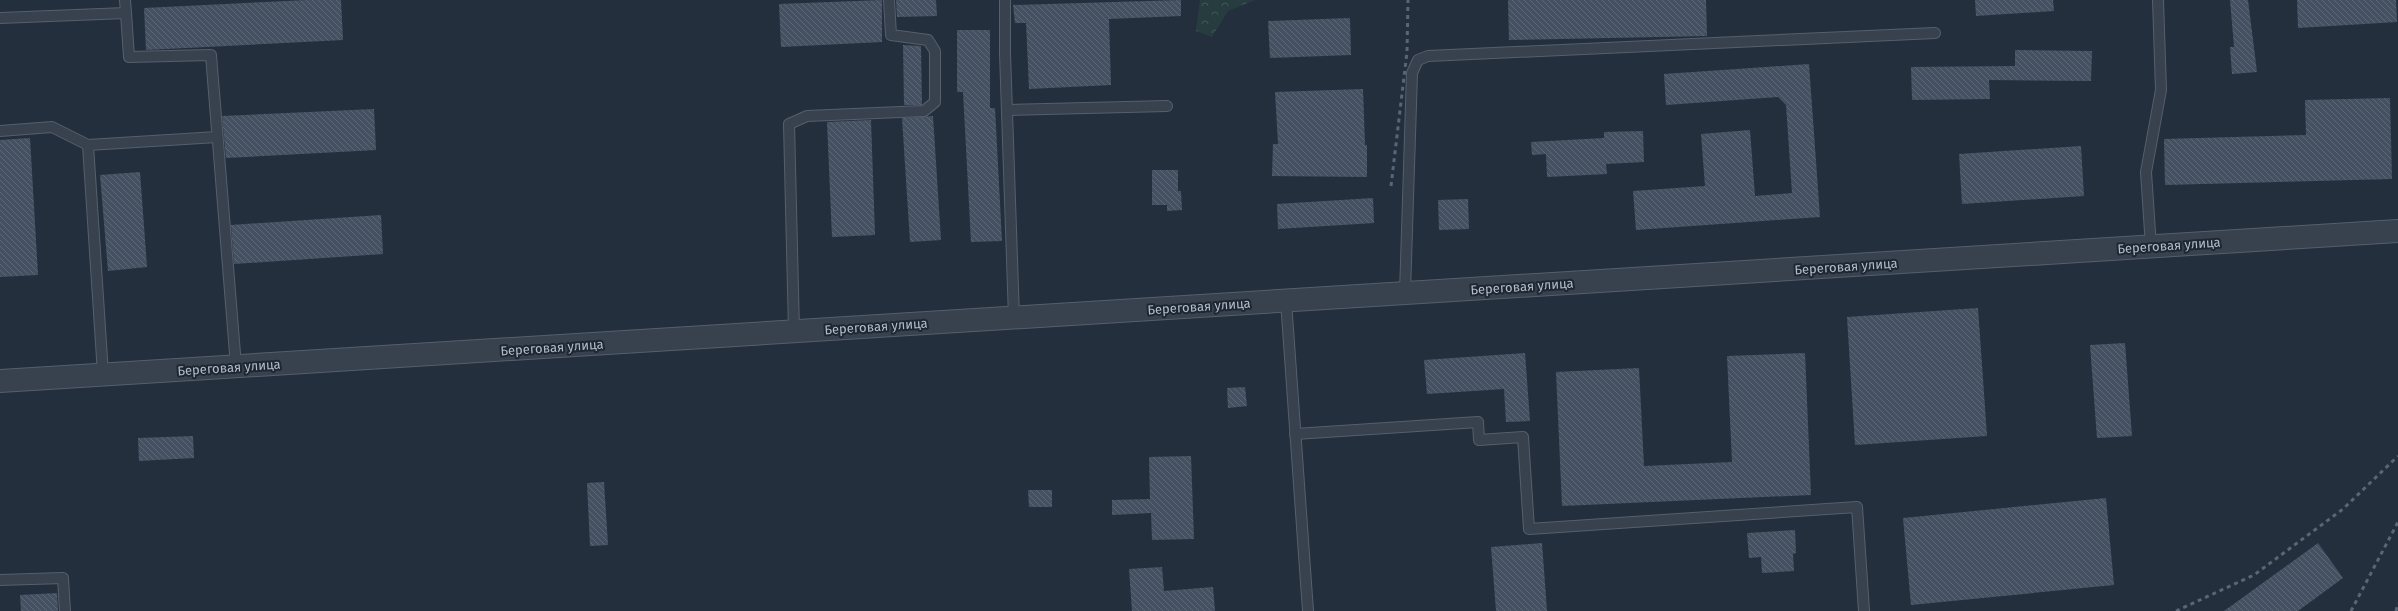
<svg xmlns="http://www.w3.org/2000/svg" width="2398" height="611" viewBox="0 0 2398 611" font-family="'Fira Sans',sans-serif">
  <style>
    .forest { fill: url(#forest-crowns) }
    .building { fill: url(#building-back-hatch) }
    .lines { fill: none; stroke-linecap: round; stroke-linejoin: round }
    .service-casing { stroke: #565f6c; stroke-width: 12 }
    .tertiary-casing { stroke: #565f6c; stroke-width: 24 }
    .service { stroke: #38414e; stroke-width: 10 }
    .tertiary { stroke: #38414e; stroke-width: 22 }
    .rail { stroke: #5a6575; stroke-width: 3; stroke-dasharray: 4 4; stroke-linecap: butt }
    .labels { text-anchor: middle; stroke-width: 4; stroke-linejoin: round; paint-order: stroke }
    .street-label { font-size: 13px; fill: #b4bcc9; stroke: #1d2633 }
  </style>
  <defs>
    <pattern id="forest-crowns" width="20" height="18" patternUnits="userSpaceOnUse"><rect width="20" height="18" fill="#263c3f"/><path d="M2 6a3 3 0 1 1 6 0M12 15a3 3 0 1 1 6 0" fill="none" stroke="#435659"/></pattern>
    <pattern id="building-back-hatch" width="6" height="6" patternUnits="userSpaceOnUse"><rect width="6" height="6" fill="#455162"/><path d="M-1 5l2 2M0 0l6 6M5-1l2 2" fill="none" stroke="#5d6877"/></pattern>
  </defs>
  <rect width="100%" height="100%" fill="#242f3e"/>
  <!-- forest -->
  <path class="forest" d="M1200,0H1255L1228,11L1212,37L1196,31Z"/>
  <!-- building -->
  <g class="building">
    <path d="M307,0H341L343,40L146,50L144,8Z"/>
    <path d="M882,0V42L781,47L779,4Z"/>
    <path d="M896,0H936L937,16L897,17Z"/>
    <path d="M1181,0V16L1109,19L1111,85L1029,89L1026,23H1015L1013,5Z"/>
    <path d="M1508,0H1706L1707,36L1509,40Z"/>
    <path d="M1975,0H2053L2054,11L1976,16Z"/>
    <path d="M2230,0H2248L2257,72L2232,74L2230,47H2234Z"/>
    <path d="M2297,0H2396L2397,22L2298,28Z"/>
    <path d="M1350,18L1351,55L1270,58L1268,21Z"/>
    <path d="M957,30H990V108H995L1002,241L971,242L963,92H957Z"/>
    <path d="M903,45L921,46L922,105H904Z"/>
    <path d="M2015,50L2092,51L2091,81L1989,80L1990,99L1912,100L1911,67L2015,66Z"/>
    <path d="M1809,64L1820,217L1636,230L1633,191L1705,186L1701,134L1750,130L1755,196L1792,193L1786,105L1778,97L1666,105L1664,74Z"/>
    <path d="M1363,89L1365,145H1367V177L1272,176L1273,144H1278L1275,92Z"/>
    <path d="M2390,98L2392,179L2165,185L2164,139L2306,135L2305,100Z"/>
    <path d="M374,109L376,150L226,158L222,116Z"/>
    <path d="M933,116L941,240L910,242L902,118Z"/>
    <path d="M871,120L875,235L832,237L827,122Z"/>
    <path d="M1643,131L1644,162L1606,164L1607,174L1547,177L1546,154L1532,155L1531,142L1604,138V132Z"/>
    <path d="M30,138L38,275L0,277V140Z"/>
    <path d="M2081,146L2084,196L1962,204L1959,154Z"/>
    <path d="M1152,170H1178V191H1181L1182,210L1167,211V205H1152Z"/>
    <path d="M140,172L147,267L108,271L100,175Z"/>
    <path d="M1373,198L1374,223L1278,229L1277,204Z"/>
    <path d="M1468,199L1469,229L1439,230L1438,200Z"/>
    <path d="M381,215L383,254L234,264L231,225Z"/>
    <path d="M1978,308L1987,436L1855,445L1847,317Z"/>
    <path d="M2125,343L2132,436L2097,438L2090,345Z"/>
    <path d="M1525,353L1530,421L1506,422L1504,389L1427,394L1424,360Z"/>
    <path d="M1805,353L1811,495L1562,506L1556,372L1639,368L1644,466L1732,462L1727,356Z"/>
    <path d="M1245,387L1247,406L1228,408L1227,388Z"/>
    <path d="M193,436L194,458L139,461L138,438Z"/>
    <path d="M1191,456L1194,539L1152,540L1151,513L1112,515V500L1150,499L1149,457Z"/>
    <path d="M604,482L608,545L590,546L587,483Z"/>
    <path d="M1028,490H1052V507H1029Z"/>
    <path d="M2106,498L2114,585L1911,605L1903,518Z"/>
    <path d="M1795,530L1796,553L1793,554L1794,571L1762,573L1761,557L1749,558L1747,533Z"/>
    <path d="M1542,543L1547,611H1496L1491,547Z"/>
    <path d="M2318,543L2343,578L2298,611H2224Z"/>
    <path d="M1162,567L1164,591L1213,587L1215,611H1132L1129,569Z"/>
    <path d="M57,593L58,611H21L20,595Z"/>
  </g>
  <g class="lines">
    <!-- service casing -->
    <g class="service-casing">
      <g id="service">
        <path d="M125,0L126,13"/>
        <path d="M1005,0V53L1014,318"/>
        <path d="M0,18L126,13L129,57L211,55L236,366"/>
        <path d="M1007,110L1167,106"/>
        <path d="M0,131L52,127L88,145"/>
        <path d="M2151,247L2146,172L2161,90L2158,0"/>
        <path d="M1405,293L1412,73L1418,60L1428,56L1935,33"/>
        <path d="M1286,301L1308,611"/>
        <path d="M794,331L789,124L807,116L924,111L935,102V51L928,40L891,35L889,0"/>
        <path d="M103,374L88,145L217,137"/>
        <path d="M1295,434L1478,422L1479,440L1523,437L1529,529L1857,507L1864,611"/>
        <path d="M0,580L63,578L65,611"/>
      </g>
    </g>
    <!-- tertiary casing -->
    <g class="tertiary-casing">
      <path id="tertiary" d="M0,381L2398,231"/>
    </g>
    <!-- service -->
    <use href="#service" class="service"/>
    <!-- tertiary -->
    <use href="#tertiary" class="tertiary"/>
    <!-- rail -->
    <g class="rail">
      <path d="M1391,186L1407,52L1408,0"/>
      <path d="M2176,611L2254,575L2343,509L2398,456"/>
      <path d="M2351,611L2398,522"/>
      <path d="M2396,611L2398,603"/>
    </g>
  </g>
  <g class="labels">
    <!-- street labels -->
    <g class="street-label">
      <text transform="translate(2169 245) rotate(-4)" y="5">Береговая улица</text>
      <text transform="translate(1846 266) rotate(-4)" y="5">Береговая улица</text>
      <text transform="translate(1522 286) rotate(-4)" y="5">Береговая улица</text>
      <text transform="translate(1199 306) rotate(-4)" y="5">Береговая улица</text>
      <text transform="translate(876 326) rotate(-4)" y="5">Береговая улица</text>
      <text transform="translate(552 347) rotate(-4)" y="5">Береговая улица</text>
      <text transform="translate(229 367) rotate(-4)" y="5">Береговая улица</text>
    </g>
  </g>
</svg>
